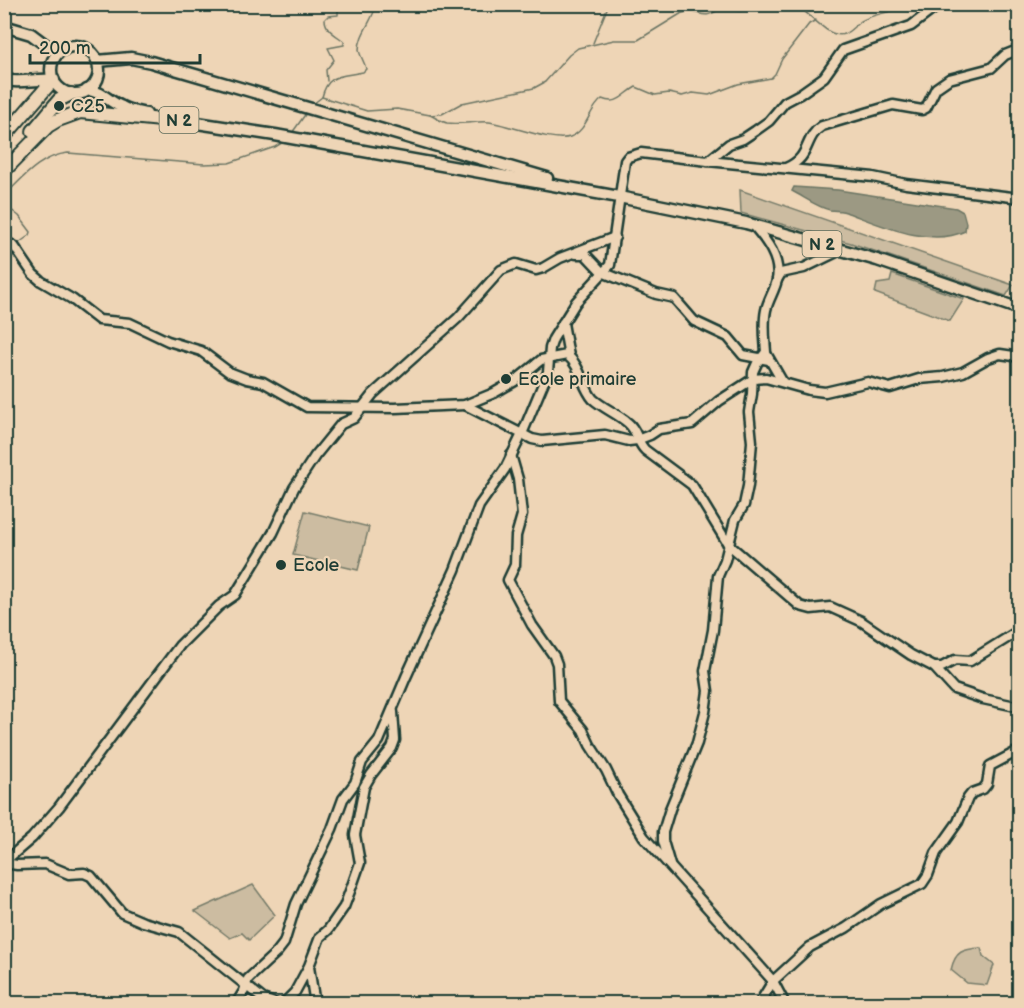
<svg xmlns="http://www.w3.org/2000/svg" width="1024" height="1008" viewBox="0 0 1024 1008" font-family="'Balsamiq Sans',sans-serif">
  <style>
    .green { fill: #ccbca1; stroke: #767c6a; stroke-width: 1.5 }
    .water { fill: #9c9983; stroke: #6a7463; stroke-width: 1.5 }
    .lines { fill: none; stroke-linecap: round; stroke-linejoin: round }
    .stream { stroke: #6a7463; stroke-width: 1.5 }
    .minor-casing { stroke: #1f3d34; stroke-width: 13 }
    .major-casing { stroke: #1f3d34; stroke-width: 15 }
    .highway-casing { stroke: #1f3d34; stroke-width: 16 }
    .minor { stroke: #eed5b6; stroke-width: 8 }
    .major { stroke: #eed5b6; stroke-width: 10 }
    .highway { stroke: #eed5b6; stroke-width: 12 }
    .poi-dot { fill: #1f3d34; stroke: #eed5b6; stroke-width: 2 }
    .labels { text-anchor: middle; stroke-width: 4.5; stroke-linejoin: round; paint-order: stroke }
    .shield { fill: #eed5b6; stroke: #5d6b5b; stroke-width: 1.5 }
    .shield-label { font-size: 16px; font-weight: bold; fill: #1f3d34 }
    .poi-label { font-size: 18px; fill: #1f3d34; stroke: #eed5b6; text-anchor: start }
  </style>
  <rect width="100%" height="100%" fill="#eed5b6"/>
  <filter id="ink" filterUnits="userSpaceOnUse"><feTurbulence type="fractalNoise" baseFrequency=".0167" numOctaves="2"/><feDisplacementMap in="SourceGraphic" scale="12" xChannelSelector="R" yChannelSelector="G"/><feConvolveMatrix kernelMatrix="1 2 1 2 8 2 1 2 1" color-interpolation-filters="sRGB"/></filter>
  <g filter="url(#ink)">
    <!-- green -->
    <g class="green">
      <path d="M740,190L1013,285L1006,296L851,243L741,213Z"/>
      <path d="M892,274L964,299L950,321L875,293L877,284L890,282Z"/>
      <path d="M305,511L369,527L358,570L293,555Z"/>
      <path d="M253,885L275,915L249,940L242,933L230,938L195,911Z"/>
      <path d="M981,948L983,956L994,965L987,985L967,983L951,970C955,951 963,949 981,948Z"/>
    </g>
    <!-- water -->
    <path class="water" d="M794,187L838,190L956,208L963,212L966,223L965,231C930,248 881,225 848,213C842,210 836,211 830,210C817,207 804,197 792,191Z"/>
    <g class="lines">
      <!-- stream -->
      <g class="stream">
        <path d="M795,4C806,11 822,29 832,33C846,39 851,28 861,21C871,14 896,12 910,4"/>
        <path d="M593,43L608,6L611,4"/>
        <path d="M327,81L326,70L334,60L328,48L344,45V41C336,35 325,30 325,19L328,16L338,15V4"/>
        <path d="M322,97C328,73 341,77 363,72L366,69C365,63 360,56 359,50C359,33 374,20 376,4"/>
        <path d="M313,104L322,97L367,111L397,109L430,115L442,114L462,103L534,88L545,82L569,55L578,48L614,40H638L682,13C701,8 701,23 721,8L740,11L755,4"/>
        <path d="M430,115C436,118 442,122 447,123C461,125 475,121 489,122C507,124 553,143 570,137C588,130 588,110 602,99C618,106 623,94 636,87L655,95L669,93L682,96L693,93L709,95L738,84L771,78L775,74L782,59L809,24L816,20"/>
        <path d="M292,133L307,112"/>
        <path d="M8,194L10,209L19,216L31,232L30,235L16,245"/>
        <path d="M4,196C23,178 40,156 68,153L204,164L229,163L275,147L285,141"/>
        <path d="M4,259L13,248"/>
      </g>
      <!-- minor casing -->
      <g class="minor-casing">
        <g id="minor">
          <path d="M708,161L729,144L743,139L755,131L769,121L785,102L800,94L824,77L843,50L911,26L940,4"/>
          <path d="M786,168C812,157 803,138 822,126L893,105L922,110L926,108L936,88L949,79L991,68L1005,55L1020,49"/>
          <path d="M4,241L14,246L33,274L41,281L72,299L99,320L130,323L168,341L201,351L229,372L247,379L263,382L307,407L395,408L465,405L494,393L515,381L541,360L567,355C581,366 582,387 593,399C603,408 618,414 628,423C637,430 637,442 645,450L692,485L728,544L800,606L811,609L830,607L861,621L911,655L934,667L954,689L983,699L1020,707"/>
          <path d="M576,254H585L602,272L656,294L674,298L694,321L728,337L743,355L769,360"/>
          <path d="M777,280L781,273L804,268L841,250"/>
          <path d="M563,323L569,356"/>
          <path d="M767,355L782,381"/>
          <path d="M465,405L532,439L542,441L605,435L629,441L637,440L650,435L659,429L692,424L719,401L753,379L766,378L809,390L825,392L868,382L890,388L919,379L943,377L963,372L988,358L1000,354L1020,357"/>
          <path d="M511,455L518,479L522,515L516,536L515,565L508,580L532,625L554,656L557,664L559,701L583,730L590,745L606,770L618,795L644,837L773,981L785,1004"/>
          <path d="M934,667H942L955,660L970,661L1020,630"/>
          <path d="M4,862L32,838L59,807L180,645L219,606L235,595L273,533L294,488L315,456L341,424L354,418L373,394L458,318L501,270L516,264L536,270L543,268L560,258L615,237"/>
          <path d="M4,863L17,865L45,864L69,874L84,873L91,876L122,913L143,922L179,932L263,999L277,1004"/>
          <path d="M670,865L663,841V832L670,809L697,743L705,712L708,691L705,671L713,630L718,576L725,560L735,520L744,505L748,486L752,442L749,412L752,394L753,372L757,363L766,352C765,338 763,324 766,310C768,300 775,290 777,280C781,259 766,240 754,226"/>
          <path d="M309,967L315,1004"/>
          <path d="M236,1004L244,991L248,979L277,952L284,943L296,904L332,829L343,799L355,783L362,762L379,741L406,677L455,570L479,506L505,469L522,434L548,372L550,348L553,339L576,302L610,265L625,161L628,157L641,153L708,161L873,177L906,184L1020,198"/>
          <path d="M283,1004L295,992L309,966L320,937L328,930L344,907L353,883L360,863L355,835L364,787L371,775L392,748L395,740L393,712"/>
          <path d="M759,1004L773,981L810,947L846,928L881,904L922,884L928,875L936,853L958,822L968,798L972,793L983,789L987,784L990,766L1020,750"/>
        </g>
      </g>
      <!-- major casing -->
      <g class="major-casing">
        <g id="major">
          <path d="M4,26L31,34L47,46L64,49"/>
          <circle cx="75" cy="70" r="24"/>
          <path d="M97,61L131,58L151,62L547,178"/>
          <path d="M4,80C21,84 36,78 53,80"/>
          <path d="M87,90C102,91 109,102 122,107C129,111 137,112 146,114"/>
          <path d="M184,121L275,135L619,197L746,223L877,260L1020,309"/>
        </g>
      </g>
      <!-- highway casing -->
      <g class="highway-casing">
        <g id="highway">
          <path d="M33,131L59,100L71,94"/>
          <path d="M4,137L53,80"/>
          <path d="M4,171L48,126L58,120L80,112L192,123"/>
        </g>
      </g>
      <!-- minor -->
      <use href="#minor" class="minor"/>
      <!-- major -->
      <use href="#major" class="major"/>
      <!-- highway -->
      <use href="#highway" class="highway"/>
    </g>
  </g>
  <!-- markers -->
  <g class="poi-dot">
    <circle cx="59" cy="106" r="6"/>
    <circle cx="506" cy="379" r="6"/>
    <circle cx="281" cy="565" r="6"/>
  </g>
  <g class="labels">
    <!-- shield labels -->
    <g class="shield">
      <rect x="159.5" y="107" width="39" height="26" rx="4.5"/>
      <rect x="802.5" y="231" width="39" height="26" rx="4.5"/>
    </g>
    <g class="shield-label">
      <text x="179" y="126">N 2</text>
      <text x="822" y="250">N 2</text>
    </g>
    <!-- poi labels -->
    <g class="poi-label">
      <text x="71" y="112">C25</text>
      <text x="518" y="385">Ecole primaire</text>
      <text x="293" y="571">Ecole</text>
    </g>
  </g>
  <!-- margin -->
  <rect width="1024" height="1008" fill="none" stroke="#eed5b6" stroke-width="24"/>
  <rect x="12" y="12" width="1000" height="984" fill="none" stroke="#1f3d34" stroke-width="2" filter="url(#ink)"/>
  <!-- scale -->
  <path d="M30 54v9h170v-9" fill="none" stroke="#1f3d34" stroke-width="3"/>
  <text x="39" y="54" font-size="18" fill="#1f3d34" stroke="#eed5b6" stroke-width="4.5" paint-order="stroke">200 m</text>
</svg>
